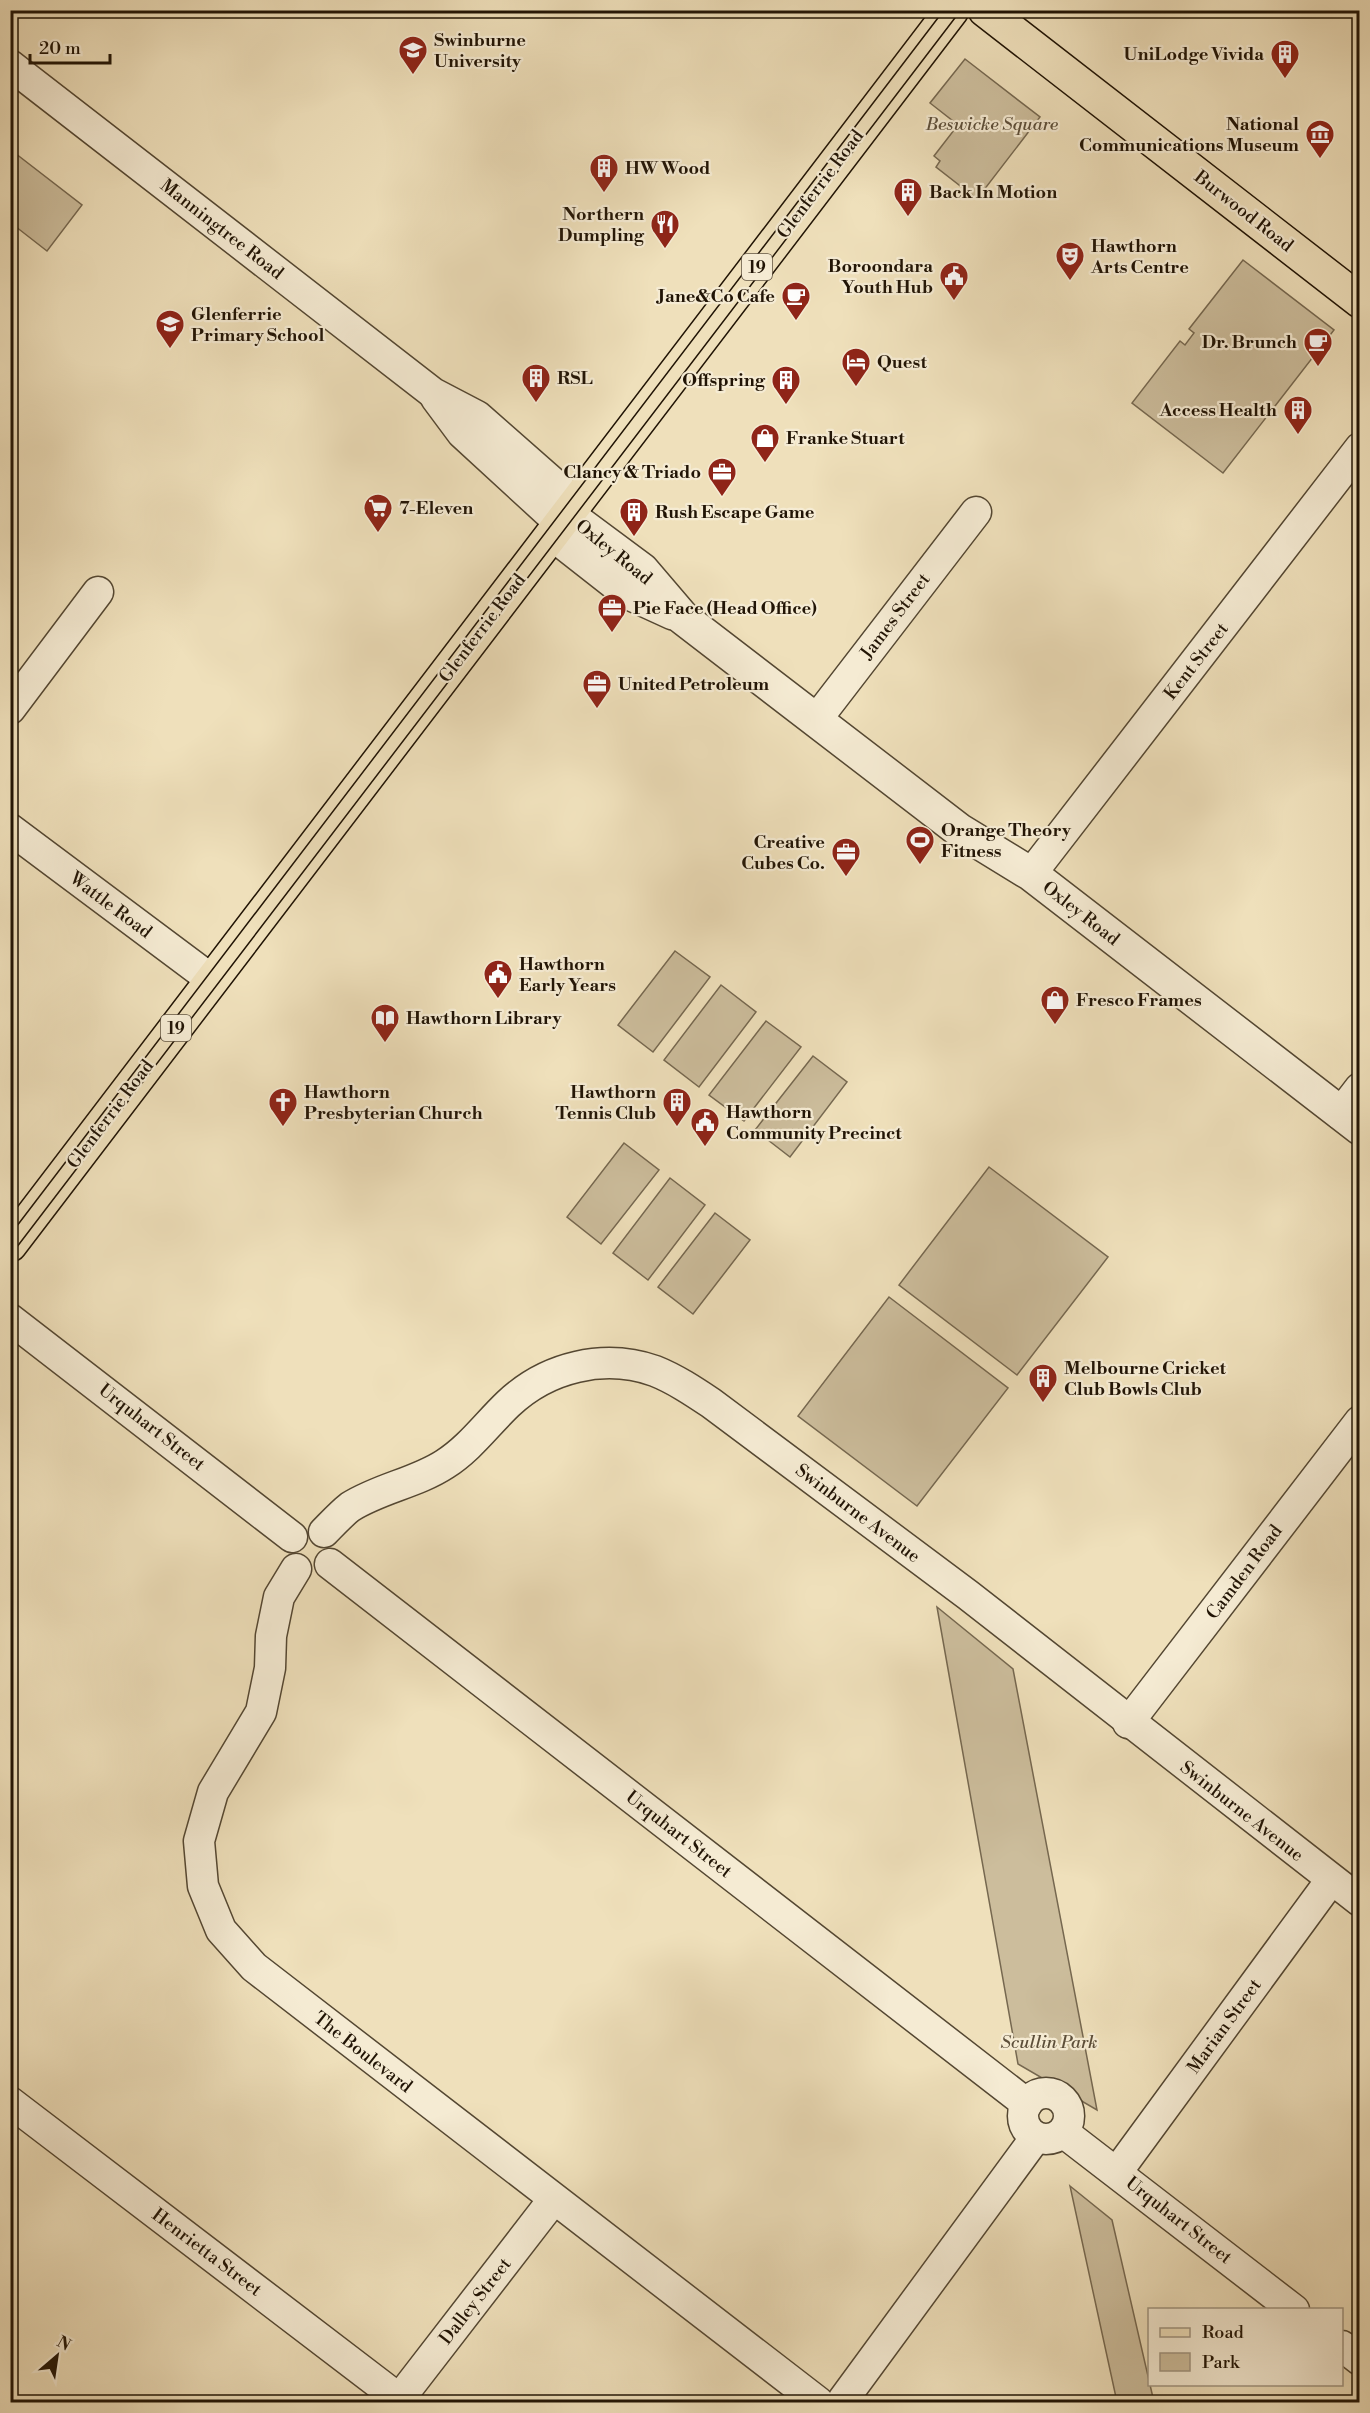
<svg xmlns="http://www.w3.org/2000/svg" width="1370" height="2413" viewBox="0 0 1370 2413" font-family="'Libre Bodoni',serif">
  <style>
    .green { fill: #ccbd9c; stroke: #766850; stroke-width: 1.5 }
    .lines { fill: none; stroke-linecap: round; stroke-linejoin: round }
    .minor-casing { stroke: #544732; stroke-width: 33 }
    .tertiary-casing { stroke: #544732; stroke-width: 36 }
    .primary-casing { stroke: #211405; stroke-width: 36 }
    .minor { stroke: #f5ebd3; stroke-width: 30 }
    .tertiary { stroke: #f5ebd3; stroke-width: 33 }
    .primary { stroke: #efe0bb; stroke-width: 33 }
    .tram { stroke: #211405; stroke-width: 1.5 }
    .labels { text-anchor: middle; stroke-width: 4.5; stroke-linejoin: round; paint-order: stroke }
    .shield { fill: #f5ebd3; stroke: #615443; stroke-width: 1.5 }
    .shield-label { font-size: 16px; font-weight: bold; fill: #211405 }
    .poi-label { font-size: 18px; font-weight: bold; fill: #211405; stroke: #f5ebd3; text-anchor: start }
    .park-label { font-size: 18px; font-style: italic; fill: #5d4f3a; stroke: #f5ebd3 }
    .street-label { font-size: 18px; fill: #211405; stroke: #f5ebd3 }
  </style>
  <rect width="100%" height="100%" fill="#efe0bb"/>
  <filter id="stains"><feTurbulence type="fractalNoise" baseFrequency=".00333" numOctaves="4"/><feColorMatrix values="0 0 0 0 .2 0 0 0 0 .09 0 0 0 0 .02 0 0 0 .5 -.17"/></filter>
  <radialGradient id="worn" r=".72"><stop offset=".6" stop-color="#630" stop-opacity="0"/><stop offset="1" stop-color="#630" stop-opacity=".3"/></radialGradient>
  <!-- green -->
  <g class="green">
    <path d="M965,59L1040,117L977,199L936,167L940,161L934,156L958,125L930,103Z"/>
    <path d="M11,150L82,205L47,251L11,223Z"/>
    <path d="M1243,260L1334,330L1223,473L1132,403L1180,341L1185,345L1194,333L1189,329Z"/>
    <path d="M675,951L710,977L653,1052L618,1025Z"/>
    <path d="M721,985L756,1012L699,1087L664,1060Z"/>
    <path d="M766,1021L801,1047L744,1121L709,1095Z"/>
    <path d="M813,1056L847,1082L790,1157L755,1130Z"/>
    <path d="M624,1143L659,1170L601,1244L567,1217Z"/>
    <path d="M989,1167L1108,1257L1017,1375L899,1285Z"/>
    <path d="M670,1178L705,1205L648,1280L613,1253Z"/>
    <path d="M715,1213L750,1240L693,1314L658,1287Z"/>
    <path d="M889,1297L1008,1388L917,1506L798,1416Z"/>
    <path d="M937,1607L1013,1669L1097,2110L1018,2064Z"/>
    <path d="M1070,2186L1112,2220L1154,2402H1117Z"/>
  </g>
  <g class="lines">
    <!-- minor casing -->
    <g class="minor-casing">
      <g id="minor">
        <path d="M10,65L433,393L477,416L577,504"/>
        <path d="M436,398L462,433L561,524"/>
        <path d="M10,709L98,592"/>
        <path d="M816,720L976,512"/>
        <path d="M10,829L212,980"/>
        <path d="M1031,874L1360,448"/>
        <path d="M1340,1114L1360,1088"/>
        <path d="M10,1319L292,1537"/>
        <path d="M324,1532C332,1524 341,1514 350,1507C380,1488 416,1483 445,1464C470,1448 487,1424 508,1404C547,1367 604,1353 655,1371C675,1379 693,1391 711,1403L968,1595L1360,1901"/>
        <path d="M330,1564L1027,2104"/>
        <path d="M296,1569L279,1597L271,1636L270,1668L261,1712L213,1792L199,1841L203,1886L221,1930L254,1967L818,2402"/>
        <path d="M1128,1723L1360,1421"/>
        <circle cx="1046" cy="2116" r="23"/>
        <path d="M10,2102L403,2402"/>
        <path d="M1063,2132L1294,2310"/>
        <path d="M1117,2172L1331,1880"/>
        <path d="M1342,2346L1360,2360"/>
        <path d="M843,2400L1036,2137"/>
        <path d="M397,2402L553,2200"/>
      </g>
    </g>
    <!-- tertiary casing -->
    <g class="tertiary-casing">
      <g id="tertiary">
        <path d="M568,515L642,570L683,618L959,830L1031,874L1360,1128"/>
        <path d="M553,534L627,592L673,613"/>
      </g>
    </g>
    <!-- primary casing -->
    <g class="primary-casing">
      <g id="primary">
        <path d="M985,10L1360,301"/>
        <path d="M10,1245L952,10"/>
      </g>
    </g>
    <!-- minor -->
    <use href="#minor" class="minor"/>
    <!-- tertiary -->
    <use href="#tertiary" class="tertiary"/>
    <!-- primary -->
    <use href="#primary" class="primary"/>
    <!-- tram -->
    <g class="tram">
      <path d="M10,1235L944,10"/>
      <path d="M10,1256L961,10"/>
    </g>
  </g>
  <!-- icons -->
  <defs>
    <g id="university-pin" transform="scale(1.5)"><path d="M0 17L-7.5 6A9.5 9.5 0 1 1 7.5 6Z" fill="#8f2418" stroke="#f5ebd3"/><path d="M0-5L7-2L0 1L-7-2ZM-4 1L0 2.5L4 1V4Q0 6-4 4Z" fill="#fff"/></g>
    <g id="building-pin" transform="scale(1.5)"><path d="M0 17L-7.5 6A9.5 9.5 0 1 1 7.5 6Z" fill="#8f2418" stroke="#f5ebd3"/><path d="M-4-6H4V6H1V3H-1V6H-4ZM-2.5-4.3h1.7v1.8h-1.7ZM.8-4.3h1.7v1.8H.8ZM-2.5-1h1.7V.8h-1.7ZM.8-1h1.7V.8H.8Z" fill="#fff"/></g>
    <g id="museum-pin" transform="scale(1.5)"><path d="M0 17L-7.5 6A9.5 9.5 0 1 1 7.5 6Z" fill="#8f2418" stroke="#f5ebd3"/><path d="M0-6L6-3V-2H-6V-3ZM-5-1h2V3h-2ZM-1-1h2V3h-2ZM3-1h2V3H3ZM-6 4H6V6H-6Z" fill="#fff"/></g>
    <g id="restaurant-pin" transform="scale(1.5)"><path d="M0 17L-7.5 6A9.5 9.5 0 1 1 7.5 6Z" fill="#8f2418" stroke="#f5ebd3"/><path d="M-5-6h1v4h1v-4h1v4h1v-4h1v5L-1.5 .5V6h-2V.5L-5-1ZM5-6V6H3V1.5H1.5Q1.5-4 5-6Z" fill="#fff"/></g>
    <g id="theatre-pin" transform="scale(1.5)"><path d="M0 17L-7.5 6A9.5 9.5 0 1 1 7.5 6Z" fill="#8f2418" stroke="#f5ebd3"/><path d="M-5-5.5Q0-4 5-5.5V0Q5 5 0 6Q-5 5-5 0ZM-3.3-2.5H-1v1.5H-3.3ZM1-2.5H3.3v1.5H1ZM-2.8 1Q0 5.5 2.8 1Z" fill="#fff"/></g>
    <g id="civic-pin" transform="scale(1.5)"><path d="M0 17L-7.5 6A9.5 9.5 0 1 1 7.5 6Z" fill="#8f2418" stroke="#f5ebd3"/><path d="M-.6-6.5H3V-4.5H.6V-3L4-1V1h2V6H-6V1h2V-1L-.6-3ZM-1.2 2.5V6h2.4V2.5Z" fill="#fff"/></g>
    <g id="cafe-pin" transform="scale(1.5)"><path d="M0 17L-7.5 6A9.5 9.5 0 1 1 7.5 6Z" fill="#8f2418" stroke="#f5ebd3"/><path d="M-5.5-4.5H6V0H3Q3 3.5 0 3.5H-2.5Q-5.5 3.5-5.5 0ZM3-3.2v2h1.7v-2ZM-6 4.5H4V6H-6Z" fill="#fff"/></g>
    <g id="school-pin" transform="scale(1.5)"><path d="M0 17L-7.5 6A9.5 9.5 0 1 1 7.5 6Z" fill="#8f2418" stroke="#f5ebd3"/><path d="M0-5L7-2L0 1L-7-2ZM-4 1L0 2.5L4 1V4Q0 6-4 4Z" fill="#fff"/></g>
    <g id="hotel-pin" transform="scale(1.5)"><path d="M0 17L-7.5 6A9.5 9.5 0 1 1 7.5 6Z" fill="#8f2418" stroke="#f5ebd3"/><path d="M-6-4.5h1.5V1H6V5H4.5V3h-9V5H-6ZM-4 0a1.8 1.8 0 1 1 3.6 0ZM.5 0V-2.5h3Q6-2.5 6 0Z" fill="#fff"/></g>
    <g id="shop-pin" transform="scale(1.5)"><path d="M0 17L-7.5 6A9.5 9.5 0 1 1 7.5 6Z" fill="#8f2418" stroke="#f5ebd3"/><path d="M-5-2.5h2.3a2.7 3.5 0 0 1 5.4 0H5L5.5 6h-11ZM-1.5-2.5h3a1.5 2.3 0 0 0-3 0Z" fill="#fff"/></g>
    <g id="office-pin" transform="scale(1.5)"><path d="M0 17L-7.5 6A9.5 9.5 0 1 1 7.5 6Z" fill="#8f2418" stroke="#f5ebd3"/><path d="M-6-3h4V-5.5h4V-3h4V5H-6ZM-1-4.5V-3h2v-1.5ZM-6 0V1H6V0Z" fill="#fff"/></g>
    <g id="supermarket-pin" transform="scale(1.5)"><path d="M0 17L-7.5 6A9.5 9.5 0 1 1 7.5 6Z" fill="#8f2418" stroke="#f5ebd3"/><path d="M-6-5.5h2.5l.6 2H6L4.5 2H-2.5L-4.4-4H-6ZM-1.5 3.2a1.3 1.3 0 1 0 .1 0ZM3 3.2a1.3 1.3 0 1 0 .1 0Z" fill="#fff"/></g>
    <g id="stadium-pin" transform="scale(1.5)"><path d="M0 17L-7.5 6A9.5 9.5 0 1 1 7.5 6Z" fill="#8f2418" stroke="#f5ebd3"/><path d="M0-5a6.5 5 0 1 0 0 10a6.5 5 0 1 0 0-10ZM-3.5-1.8h7v3.6h-7Z" fill="#fff"/></g>
    <g id="library-pin" transform="scale(1.5)"><path d="M0 17L-7.5 6A9.5 9.5 0 1 1 7.5 6Z" fill="#8f2418" stroke="#f5ebd3"/><path d="M-6-4Q-3-5.5-.7-3.5V5Q-3 3-6 4ZM6-4Q3-5.5 .7-3.5V5Q3 3 6 4Z" fill="#fff"/></g>
    <g id="church-pin" transform="scale(1.5)"><path d="M0 17L-7.5 6A9.5 9.5 0 1 1 7.5 6Z" fill="#8f2418" stroke="#f5ebd3"/><path d="M-1.2-6h2.4v3.5h3.3v2.4h-3.3V6h-2.4V-.1h-3.3v-2.4h3.3Z" fill="#fff"/></g>
  </defs>
  <g fill-rule="evenodd">
    <use href="#university-pin" x="413" y="50"/>
    <use href="#building-pin" x="1285" y="54"/>
    <use href="#museum-pin" x="1320" y="134"/>
    <use href="#building-pin" x="604" y="168"/>
    <use href="#building-pin" x="908" y="192"/>
    <use href="#restaurant-pin" x="665" y="224"/>
    <use href="#theatre-pin" x="1070" y="256"/>
    <use href="#civic-pin" x="954" y="276"/>
    <use href="#cafe-pin" x="796" y="296"/>
    <use href="#school-pin" x="170" y="324"/>
    <use href="#cafe-pin" x="1318" y="342"/>
    <use href="#hotel-pin" x="856" y="362"/>
    <use href="#building-pin" x="536" y="378"/>
    <use href="#building-pin" x="786" y="380"/>
    <use href="#building-pin" x="1298" y="410"/>
    <use href="#shop-pin" x="765" y="438"/>
    <use href="#office-pin" x="722" y="472"/>
    <use href="#supermarket-pin" x="378" y="508"/>
    <use href="#building-pin" x="634" y="512"/>
    <use href="#office-pin" x="612" y="608"/>
    <use href="#office-pin" x="597" y="684"/>
    <use href="#stadium-pin" x="920" y="840"/>
    <use href="#office-pin" x="846" y="852"/>
    <use href="#civic-pin" x="498" y="974"/>
    <use href="#shop-pin" x="1055" y="1000"/>
    <use href="#library-pin" x="385" y="1018"/>
    <use href="#church-pin" x="283" y="1102"/>
    <use href="#building-pin" x="677" y="1102"/>
    <use href="#civic-pin" x="705" y="1122"/>
    <use href="#building-pin" x="1043" y="1378"/>
  </g>
  <g class="labels">
    <!-- shield labels -->
    <g class="shield">
      <rect x="742" y="254" width="30" height="26" rx="4.5"/>
      <rect x="161" y="1015" width="30" height="26" rx="4.5"/>
    </g>
    <g class="shield-label">
      <text x="757" y="273">19</text>
      <text x="176" y="1034">19</text>
    </g>
    <!-- poi labels -->
    <g class="poi-label">
      <text x="434" y="46">Swinburne<tspan x="434" dy="21">University</tspan></text>
      <text x="1264" y="60" text-anchor="end">UniLodge Vivida</text>
      <text x="1299" y="130" text-anchor="end">National<tspan x="1299" dy="21">Communications Museum</tspan></text>
      <text x="625" y="174">HW Wood</text>
      <text x="929" y="198">Back In Motion</text>
      <text x="644" y="220" text-anchor="end">Northern<tspan x="644" dy="21">Dumpling</tspan></text>
      <text x="1091" y="252">Hawthorn<tspan x="1091" dy="21">Arts Centre</tspan></text>
      <text x="933" y="272" text-anchor="end">Boroondara<tspan x="933" dy="21">Youth Hub</tspan></text>
      <text x="775" y="302" text-anchor="end">Jane&amp;Co Cafe</text>
      <text x="191" y="320">Glenferrie<tspan x="191" dy="21">Primary School</tspan></text>
      <text x="1297" y="348" text-anchor="end">Dr. Brunch</text>
      <text x="877" y="368">Quest</text>
      <text x="557" y="384">RSL</text>
      <text x="765" y="386" text-anchor="end">Offspring</text>
      <text x="1277" y="416" text-anchor="end">Access Health</text>
      <text x="786" y="444">Franke Stuart</text>
      <text x="701" y="478" text-anchor="end">Clancy &amp; Triado</text>
      <text x="399" y="514">7-Eleven</text>
      <text x="655" y="518">Rush Escape Game</text>
      <text x="633" y="614">Pie Face (Head Office)</text>
      <text x="618" y="690">United Petroleum</text>
      <text x="941" y="836">Orange Theory<tspan x="941" dy="21">Fitness</tspan></text>
      <text x="825" y="848" text-anchor="end">Creative<tspan x="825" dy="21">Cubes Co.</tspan></text>
      <text x="519" y="970">Hawthorn<tspan x="519" dy="21">Early Years</tspan></text>
      <text x="1076" y="1006">Fresco Frames</text>
      <text x="406" y="1024">Hawthorn Library</text>
      <text x="304" y="1098">Hawthorn<tspan x="304" dy="21">Presbyterian Church</tspan></text>
      <text x="656" y="1098" text-anchor="end">Hawthorn<tspan x="656" dy="21">Tennis Club</tspan></text>
      <text x="726" y="1118">Hawthorn<tspan x="726" dy="21">Community Precinct</tspan></text>
      <text x="1064" y="1374">Melbourne Cricket<tspan x="1064" dy="21">Club Bowls Club</tspan></text>
    </g>
    <!-- park labels -->
    <g class="park-label">
      <text x="992" y="130">Beswicke Square</text>
      <text x="1049" y="2048">Scullin Park</text>
    </g>
    <!-- street labels -->
    <g class="street-label">
      <text transform="translate(820 184) rotate(-53)" y="6">Glenferrie Road</text>
      <text transform="translate(1244 211) rotate(38)" y="6">Burwood Road</text>
      <text transform="translate(222 229) rotate(38)" y="6">Manningtree Road</text>
      <text transform="translate(614 552) rotate(39)" y="6">Oxley Road</text>
      <text transform="translate(895 616) rotate(-53)" y="6">James Street</text>
      <text transform="translate(482 628) rotate(-53)" y="6">Glenferrie Road</text>
      <text transform="translate(1196 661) rotate(-52)" y="6">Kent Street</text>
      <text transform="translate(111 905) rotate(37)" y="6">Wattle Road</text>
      <text transform="translate(1081 913) rotate(38)" y="6">Oxley Road</text>
      <text transform="translate(110 1114) rotate(-53)" y="6">Glenferrie Road</text>
      <text transform="translate(152 1427) rotate(38)" y="6">Urquhart Street</text>
      <text transform="translate(858 1513) rotate(37)" y="6">Swinburne Avenue</text>
      <text transform="translate(1244 1572) rotate(-53)" y="6">Camden Road</text>
      <text transform="translate(1242 1811) rotate(38)" y="6">Swinburne Avenue</text>
      <text transform="translate(679 1834) rotate(38)" y="6">Urquhart Street</text>
      <text transform="translate(1224 2026) rotate(-54)" y="6">Marian Street</text>
      <text transform="translate(363 2052) rotate(38)" y="6">The Boulevard</text>
      <text transform="translate(1179 2220) rotate(38)" y="6">Urquhart Street</text>
      <text transform="translate(207 2252) rotate(37)" y="6">Henrietta Street</text>
      <text transform="translate(475 2301) rotate(-52)" y="6">Dalley Street</text>
    </g>
  </g>
  <!-- margin -->
  <rect width="1370" height="2413" fill="none" stroke="#efe0bb" stroke-width="36"/>
  <rect x="12" y="12" width="1346" height="2389" fill="none" stroke="#211405" stroke-width="3"/>
  <rect x="18" y="18" width="1334" height="2377" fill="none" stroke="#211405" stroke-width="1.5"/>
  <!-- legend -->
  <rect x="1148" y="2308" width="195" height="78" fill="#f5ebd3" stroke="#a09581" stroke-width="1.5"/>
  <rect x="1160" y="2328" width="30" height="9" fill="#efe0bb" stroke="#a09581" stroke-width="1.5"/>
  <text x="1202" y="2338" font-size="18" fill="#211405">Road</text>
  <rect x="1160" y="2353" width="30" height="18" fill="#ccbd9c" stroke="#a09581" stroke-width="1.5"/>
  <text x="1202" y="2368" font-size="18" fill="#211405">Park</text>
  <!-- north arrow -->
  <g transform="translate(57 2356) rotate(29)" stroke="#f5ebd3" stroke-width="4.5" paint-order="stroke">
  <path d="M0-4.5L10 22L0 15L-10 22Z" fill="#211405"/>
  <text y="-9" font-size="16" font-weight="bold" text-anchor="middle" fill="#211405">N</text>
  </g>
  <!-- scale -->
  <path d="M30 54v9h80v-9" fill="none" stroke="#211405" stroke-width="3"/>
  <text x="39" y="54" font-size="18" fill="#211405" stroke="#f5ebd3" stroke-width="4.5" paint-order="stroke">20 m</text>
  <rect width="100%" height="100%" filter="url(#stains)"/>
  <rect width="100%" height="100%" fill="url(#worn)"/>
</svg>
